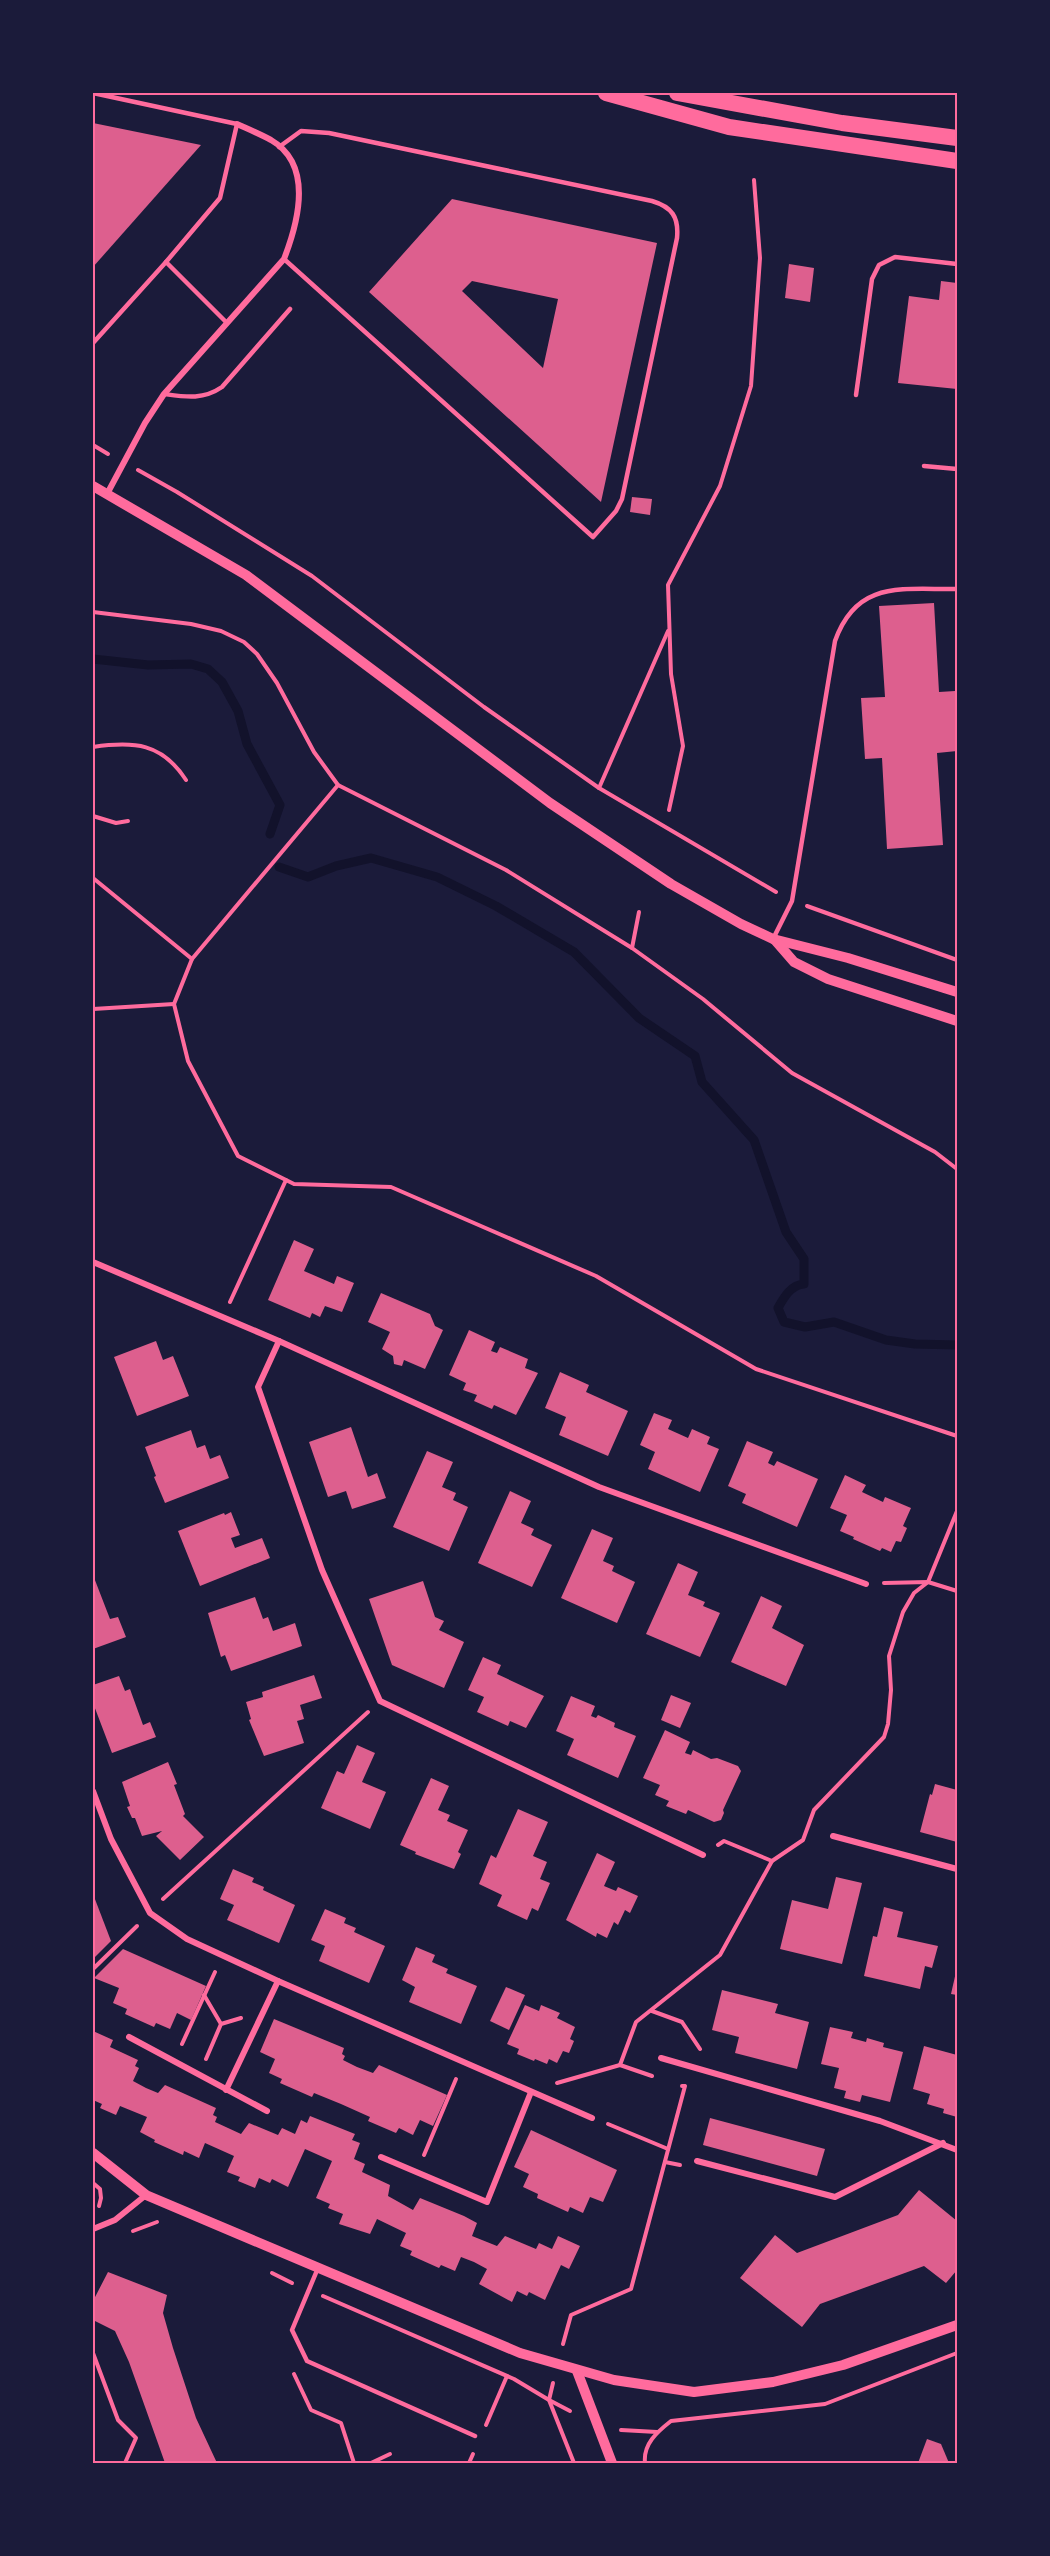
<svg xmlns="http://www.w3.org/2000/svg" width="1050" height="2556" viewBox="0 0 1050 2556" font-family="'Source Serif 4',serif">
  <style>
    .lines { fill: none; stroke-linecap: round; stroke-linejoin: round }
    .stream { stroke: #12122b; stroke-width: 9 }
    .building { fill: #dd5f8e; fill-rule: evenodd }
    .path { stroke: #ff6b9d; stroke-width: 4 }
    .service { stroke: #ff6b9d; stroke-width: 4.5 }
    .minor { stroke: #ff6b9d; stroke-width: 6 }
    .tertiary { stroke: #ff6b9d; stroke-width: 10 }
    .trunk { stroke: #ff6b9d; stroke-width: 16 }
    .neatline { fill: none; stroke: #ff6b9d; stroke-width: 2 }
  </style>
  <rect width="100%" height="100%" fill="#1b1b3a"/>
  <g class="lines">
    <!-- stream -->
    <g class="stream">
      <path d="M93,659L148,665L191,664L208,669L222,682L238,711L247,744L280,805L270,834"/>
      <path d="M279,867L308,877L336,866L371,858L437,877L496,906L574,952L639,1018L695,1056L702,1082L754,1140L786,1232L804,1259V1284C791,1285 784,1297 778,1308L784,1322L805,1327L834,1322L886,1340L915,1344L957,1345"/>
    </g>
  </g>
  <!-- building -->
  <g class="building">
    <path d="M93,123L201,145L93,267Z"/>
    <path d="M452,199L657,243L601,502L369,292ZM472,281L558,299L543,368L462,291Z"/>
    <path d="M789,264L814,268L810,302L785,298Z"/>
    <path d="M941,281L957,283V389L898,383L909,296L939,300Z"/>
    <path d="M632,497L652,499L650,515L630,512Z"/>
    <path d="M934,603L939,692L955,691L957,727V751L937,753L943,845L887,849L882,758L865,759L861,698L885,697L879,606Z"/>
    <path d="M294,1240L314,1249L304,1271L334,1284L337,1276L354,1283L342,1312L325,1306L320,1317L312,1313L310,1318L268,1300Z"/>
    <path d="M381,1293L430,1314L435,1326L443,1330L425,1369L404,1360L402,1366L394,1364L393,1356L382,1349L390,1332L368,1322Z"/>
    <path d="M469,1330L495,1342L491,1351L497,1353L500,1347L528,1359L525,1368L538,1373L516,1415L494,1405L492,1409L474,1401L477,1395L463,1390L466,1383L449,1375Z"/>
    <path d="M156,1341L163,1360L173,1356L189,1396L137,1416L114,1357Z"/>
    <path d="M560,1372L589,1385L586,1392L628,1411L608,1456L559,1435L566,1417L545,1408Z"/>
    <path d="M654,1413L672,1420L668,1429L688,1438L692,1429L710,1437L707,1444L719,1449L700,1492L648,1469L655,1452L640,1445Z"/>
    <path d="M351,1427L368,1477L377,1473L386,1498L352,1509L346,1491L328,1497L309,1442Z"/>
    <path d="M191,1430L197,1448L205,1445L210,1459L220,1455L229,1478L165,1503L154,1477L156,1476L145,1447Z"/>
    <path d="M747,1441L773,1452L768,1463L774,1466L777,1461L818,1479L797,1527L742,1503L746,1494L728,1486Z"/>
    <path d="M427,1451L453,1462L442,1487L456,1493L453,1500L468,1507L449,1551L393,1527Z"/>
    <path d="M845,1475L866,1485L862,1492L883,1502L885,1497L911,1508L903,1526L907,1528L901,1542L896,1541L891,1552L882,1548L880,1551L853,1539L854,1537L840,1531L847,1515L830,1508Z"/>
    <path d="M510,1491L531,1501L521,1523L534,1529L531,1535L552,1545L532,1587L478,1563Z"/>
    <path d="M231,1512L240,1535L231,1538L235,1548L262,1538L270,1558L200,1586L178,1531L224,1513L225,1515Z"/>
    <path d="M592,1529L613,1538L603,1561L614,1566L612,1571L635,1582L617,1623L561,1598Z"/>
    <path d="M678,1563L698,1572L688,1595L705,1602L703,1606L720,1613L700,1657L646,1634Z"/>
    <path d="M93,1575L110,1619L118,1617L126,1637L93,1649Z"/>
    <path d="M423,1581L435,1617L444,1621L439,1630L464,1642L444,1688L392,1665L369,1599Z"/>
    <path d="M761,1596L782,1606L772,1628L804,1645L786,1686L731,1662Z"/>
    <path d="M255,1597L263,1619L268,1617L273,1631L295,1623L302,1646L231,1671L225,1655L221,1657L208,1613Z"/>
    <path d="M483,1657L501,1665L497,1674L544,1696L526,1728L510,1721L508,1726L477,1712L484,1697L468,1690Z"/>
    <path d="M314,1675L322,1698L300,1705L304,1719L297,1721L304,1743L264,1756L249,1720L251,1719L246,1702L263,1697L262,1692Z"/>
    <path d="M119,1676L125,1691L130,1689L143,1725L150,1722L156,1737L112,1753L93,1703V1685Z"/>
    <path d="M671,1695L691,1703L680,1728L661,1720Z"/>
    <path d="M571,1696L595,1706L591,1716L596,1718L598,1715L615,1723L614,1727L636,1736L618,1778L567,1755L574,1739L556,1731Z"/>
    <path d="M665,1730L690,1742L685,1753L691,1755L693,1750L711,1759L717,1758L738,1766L741,1771L723,1810L724,1813L721,1820L714,1822L688,1810L686,1814L666,1806L669,1801L655,1795L660,1785L643,1778Z"/>
    <path d="M357,1745L375,1753L362,1782L386,1792L370,1829L321,1808L337,1771L344,1774Z"/>
    <path d="M168,1762L177,1784L174,1785L185,1814L183,1816L204,1837L180,1860L156,1836L162,1831L142,1836L135,1818H132L127,1807L130,1806L122,1782Z"/>
    <path d="M431,1778L449,1786L438,1810L450,1815L447,1821L468,1830L458,1852L461,1854L454,1869L415,1854L416,1852L400,1845Z"/>
    <path d="M935,1784L957,1790V1842L920,1832L930,1794L932,1795Z"/>
    <path d="M518,1809L548,1822L533,1856L547,1862L540,1879L550,1883L538,1911L532,1908L527,1920L497,1906L502,1895L479,1884L491,1855L496,1858Z"/>
    <path d="M597,1853L615,1862L604,1886L616,1891L618,1887L638,1896L630,1913L625,1910L618,1925L614,1922L607,1938L597,1933L596,1937L566,1920Z"/>
    <path d="M233,1869L254,1878L252,1882L264,1887L263,1890L295,1905L279,1943L227,1920L234,1905L220,1899Z"/>
    <path d="M836,1877L862,1883L842,1964L780,1949L792,1900L828,1909Z"/>
    <path d="M93,1894L111,1941L93,1959Z"/>
    <path d="M884,1907L903,1912L897,1937L938,1946L932,1968L925,1966L920,1989L864,1976L873,1936L877,1937Z"/>
    <path d="M325,1909L346,1918L344,1923L356,1928L354,1932L385,1946L369,1983L319,1961L325,1946L311,1940Z"/>
    <path d="M416,1947L435,1955L432,1962L448,1969L446,1973L477,1986L461,2024L409,2002L415,1987L402,1980Z"/>
    <path d="M123,1949L206,1986L191,2020L177,2013L170,2029L156,2023L154,2027L125,2014L127,2009L113,2003L119,1988L94,1978Z"/>
    <path d="M956,1972H957V1995L951,1994Z"/>
    <path d="M506,1987L525,1995L509,2030L490,2021Z"/>
    <path d="M722,1990L778,2004L775,2013L809,2022L797,2069L735,2053L739,2037L712,2030Z"/>
    <path d="M525,2005L539,2011L541,2005L560,2013L557,2018L575,2027L570,2039L574,2041L569,2053L563,2051L557,2063L549,2059L547,2064L535,2059L534,2061L517,2054L519,2049L507,2044Z"/>
    <path d="M274,2019L344,2048L342,2054L345,2056L343,2060L357,2067L373,2073L379,2065L447,2095L433,2126L420,2120L413,2135L399,2128L396,2133L368,2121L370,2117L341,2104L314,2093L312,2097L280,2083L282,2079L269,2073L275,2059L260,2052Z"/>
    <path d="M830,2027L853,2032L851,2038L866,2042L867,2038L884,2043L883,2047L903,2052L890,2102L862,2095L860,2102L844,2098L846,2091L834,2088L839,2068L821,2064Z"/>
    <path d="M93,2031L113,2040L110,2047L138,2060L135,2066L139,2068L133,2081L146,2088L158,2093L165,2085L216,2108L213,2115L217,2117L215,2122L241,2134L249,2123L278,2135L282,2128L295,2134L301,2120L307,2123L310,2116L355,2134L352,2140L360,2143L354,2159L365,2164L362,2172L390,2185L388,2196L413,2210L420,2198L464,2216L477,2223L472,2236L497,2246L505,2236L536,2249L539,2243L552,2249L558,2236L580,2246L569,2269L561,2265L545,2300L529,2292L527,2296L517,2291L512,2302L479,2284L487,2269L474,2262L461,2257L455,2271L441,2265L439,2268L410,2255L412,2251L400,2246L406,2233L377,2219L370,2234L339,2224L343,2214L328,2208L330,2204L316,2198L332,2161L305,2149L288,2187L272,2179L270,2183L259,2178L255,2188L238,2181L240,2177L227,2172L234,2156L205,2143L199,2158L184,2151L183,2155L154,2142L155,2140L140,2132L147,2117L120,2106L116,2115L100,2108L102,2104L93,2100Z"/>
    <path d="M924,2046L957,2055V2117L943,2113L944,2109L927,2104L930,2094L913,2089Z"/>
    <path d="M710,2118L825,2149L817,2176L703,2145Z"/>
    <path d="M531,2130L617,2170L603,2202L590,2197L583,2213L570,2207L568,2212L537,2198L538,2194L523,2187L529,2174L514,2167Z"/>
    <path d="M919,2190L957,2221V2270L946,2283L924,2266L820,2304L802,2327L740,2278L775,2235L797,2253L898,2215Z"/>
    <path d="M108,2272L167,2295L163,2313L173,2348L196,2418L217,2463H165L129,2362L115,2331L93,2320V2301Z"/>
    <path d="M927,2439L941,2444L949,2463H918Z"/>
  </g>
  <g class="lines">
    <!-- path -->
    <g class="path">
      <path d="M93,445L108,454"/>
      <path d="M138,470L177,492L312,576L484,707L599,788"/>
      <path d="M93,612L191,624L221,631L244,642L257,654L277,683L314,752L338,785L506,870L632,948L703,999L792,1073L935,1152L957,1169"/>
      <path d="M668,631L599,788L776,892"/>
      <path d="M93,747C134,741 162,743 186,780"/>
      <path d="M338,785L192,959L174,1004L188,1061L238,1156L294,1184L391,1187L596,1276L756,1369L957,1436"/>
      <path d="M669,810L683,746L671,674L668,585L720,486L751,386L760,258L754,180"/>
      <path d="M93,816L116,823L128,821"/>
      <path d="M93,878L192,959"/>
      <path d="M807,906L957,960"/>
      <path d="M632,948L639,912"/>
      <path d="M93,1009L174,1004"/>
      <path d="M230,1302L286,1180"/>
      <path d="M884,1583L928,1582L957,1591"/>
      <path d="M718,1845L724,1841L772,1861"/>
      <path d="M163,1899L368,1712"/>
      <path d="M93,1969L137,1926"/>
      <path d="M204,1995L221,2024"/>
      <path d="M652,2011L682,2022L700,2049"/>
      <path d="M182,2044L215,1972"/>
      <path d="M206,2059L221,2024L241,2018"/>
      <path d="M652,2076L620,2065L636,2022L720,1955L772,1861L803,1840L814,1810L884,1737L888,1724L891,1690L889,1656L903,1612L914,1593L928,1582L957,1511"/>
      <path d="M557,2083L620,2065"/>
      <path d="M608,2124L668,2149"/>
      <path d="M424,2155L456,2079"/>
      <path d="M665,2162L680,2165"/>
      <path d="M93,2183L100,2189L101,2198L99,2206"/>
      <path d="M133,2231L157,2222"/>
      <path d="M272,2273L292,2283"/>
      <path d="M323,2296L514,2379L549,2400L574,2463"/>
      <path d="M563,2344L571,2315L631,2289L685,2086H682"/>
      <path d="M93,2353L118,2420L136,2438L125,2463"/>
      <path d="M294,2374L311,2410L341,2423L354,2463"/>
      <path d="M553,2383L549,2400L570,2411"/>
      <path d="M486,2425L507,2376"/>
      <path d="M621,2430L657,2432"/>
      <path d="M371,2463L390,2454"/>
      <path d="M469,2463L473,2454"/>
      <path d="M645,2463C643,2444 657,2432 671,2421L825,2404L957,2353"/>
    </g>
    <!-- service -->
    <g class="service">
      <path d="M93,93L237,124L220,198L166,262"/>
      <path d="M279,147L301,131L329,133L652,201C672,207 679,217 677,238L622,499L616,511L593,537L284,259"/>
      <path d="M93,343L166,262L227,323"/>
      <path d="M164,394C186,397 203,400 222,387L290,309"/>
      <path d="M856,395L872,279L879,265L895,257L957,264"/>
      <path d="M924,466L957,469"/>
      <path d="M774,937L792,901L835,641C857,579 903,590 957,589"/>
      <path d="M318,2268L292,2330L307,2361L475,2436"/>
    </g>
    <!-- minor -->
    <g class="minor">
      <path d="M107,494L145,423L164,394L284,259C298,223 314,165 271,140C260,134 248,129 237,124"/>
      <path d="M93,1262L279,1341L599,1487L866,1584"/>
      <path d="M279,1341L258,1387L322,1570L380,1701L703,1855"/>
      <path d="M93,1791L111,1839L150,1913L187,1939L278,1981L592,2118"/>
      <path d="M833,1836L957,1869"/>
      <path d="M129,2037L267,2111"/>
      <path d="M661,2058L880,2121L957,2150"/>
      <path d="M226,2090L278,1981"/>
      <path d="M381,2157L487,2202L531,2092"/>
      <path d="M697,2161L835,2197L943,2143"/>
      <path d="M93,2229L115,2220L146,2195"/>
    </g>
    <!-- tertiary -->
    <g class="tertiary">
      <path d="M93,486L246,575L550,803L671,884L741,924L773,939L848,958L957,992"/>
      <path d="M774,939L794,962L828,979L957,1021"/>
      <path d="M93,2153L146,2195L520,2353L614,2380L694,2392L773,2382L843,2365L957,2325"/>
      <path d="M577,2371L612,2463"/>
    </g>
    <!-- trunk -->
    <g class="trunk">
      <path d="M606,93L729,127L957,161"/>
      <path d="M677,93L842,123L957,138"/>
    </g>
  </g>
  <!-- border -->
  <rect width="1050" height="2556" fill="none" stroke="#1b1b3a" stroke-width="189"/>
  <rect x="94" y="94" width="862" height="2368" class="neatline"/>
</svg>
